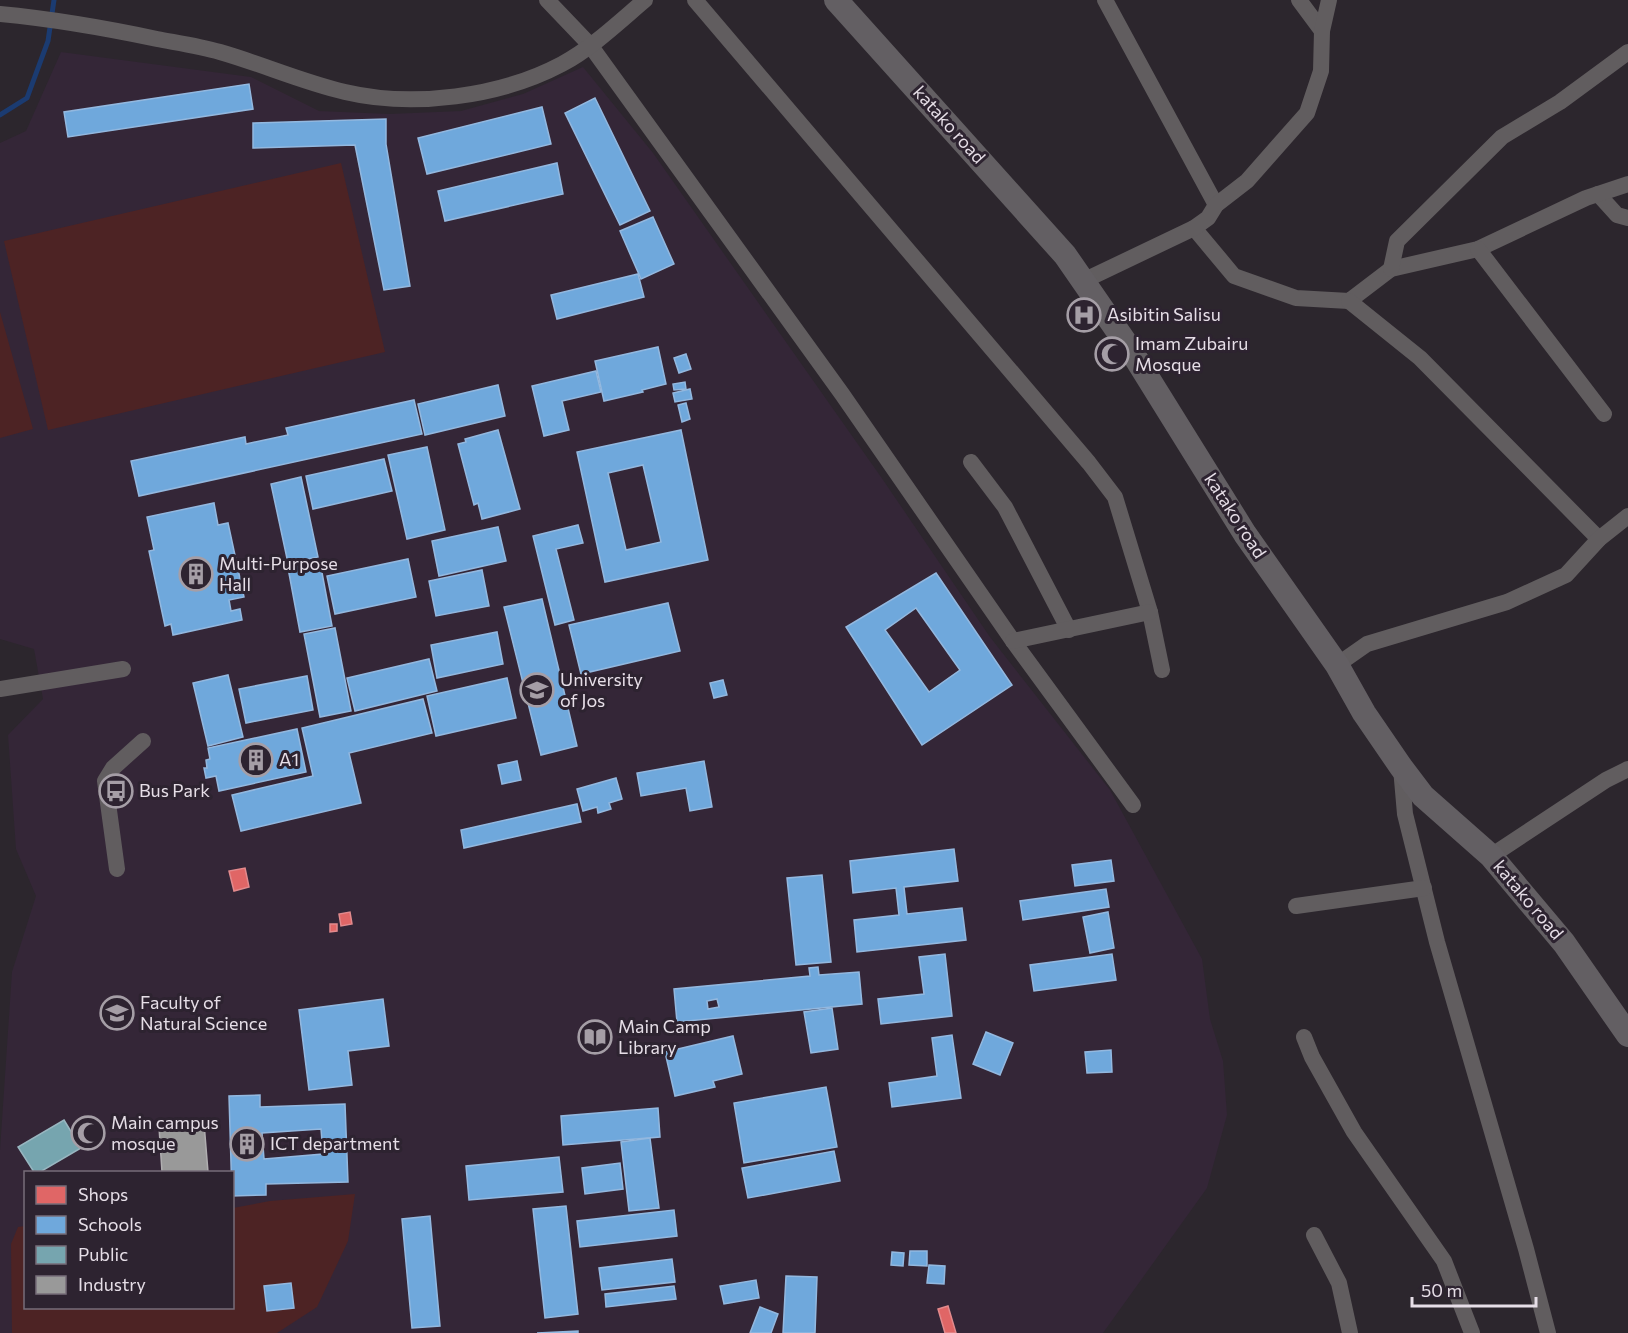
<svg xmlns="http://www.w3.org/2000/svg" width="1628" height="1333" viewBox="0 0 1628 1333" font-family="Commissioner,sans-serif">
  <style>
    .built { fill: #342637; fill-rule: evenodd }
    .green { fill: #4d2324 }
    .shops { fill: #e06666; stroke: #e28a8d; stroke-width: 1.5 }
    .schools { fill: #6fa8dc; stroke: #93b8df; stroke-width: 1.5; fill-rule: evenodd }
    .public { fill: #76a5af; stroke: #98b6c0; stroke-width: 1.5 }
    .industry { fill: #999; stroke: #b0aeb0; stroke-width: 1.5 }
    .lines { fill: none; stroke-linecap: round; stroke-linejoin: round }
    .stream { stroke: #1b3b71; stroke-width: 5 }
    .street { stroke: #615d5f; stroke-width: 16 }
    .secondary { stroke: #635f63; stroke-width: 24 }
    .labels { text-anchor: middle; stroke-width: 6; stroke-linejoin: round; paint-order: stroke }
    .street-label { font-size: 18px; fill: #e6dee7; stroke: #2d2330 }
    .poi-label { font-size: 18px; fill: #e6dee7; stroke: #2d2330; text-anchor: start }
  </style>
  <rect width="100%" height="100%" fill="#2c262d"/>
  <!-- built -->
  <path class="built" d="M61,52L251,77L319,111L389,114L461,111L523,94L583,67L653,153L881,477L990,637L1110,790L1202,959L1210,1019L1223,1061L1227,1115L1207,1188L1103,1333H0V1150L12,972L36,896L16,849L8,735L43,699L34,649L0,639V143L26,131ZM26,1172H232V1308H26Z"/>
  <!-- green -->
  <g class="green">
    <path d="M341,163L385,352L48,430L4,241Z"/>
    <path d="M0,312L33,429L0,438Z"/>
    <path d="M355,1194L348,1241L317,1307L277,1333H12L11,1244L18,1227L25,1226L26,1308H232L233,1208L270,1201Z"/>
  </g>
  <!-- shops -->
  <g class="shops">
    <path d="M245,868L249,887L234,891L229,871Z"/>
    <path d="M350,912L352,924L341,926L339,914Z"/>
    <path d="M330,924H337V931L330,932Z"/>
    <path d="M948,1306L956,1333H945L938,1309Z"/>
  </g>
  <!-- schools -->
  <g class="schools">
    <path d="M249,84L253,109L68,137L64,112Z"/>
    <path d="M595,98L650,211L620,225L565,113Z"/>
    <path d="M542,107L551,144L427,174L418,138Z"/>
    <path d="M386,119V144L410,286L384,290L355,145L253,148V123Z"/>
    <path d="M557,163L563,194L445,221L438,191Z"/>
    <path d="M653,217L674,264L641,279L620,231Z"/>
    <path d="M638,274L644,297L557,319L551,295Z"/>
    <path d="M658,347L666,384L642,390L643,392L604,401L595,361Z"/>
    <path d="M686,354L691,369L679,373L674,358Z"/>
    <path d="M596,371L601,392L562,401L569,430L544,436L532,386Z"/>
    <path d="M685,382L686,389L674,390L673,384Z"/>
    <path d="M498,385L505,416L425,435L418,404Z"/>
    <path d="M690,389L692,399L675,402L673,393Z"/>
    <path d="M414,400L422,434L139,496L131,461L245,437L246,444L288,435L286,428Z"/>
    <path d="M686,403L690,419L682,422L678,405Z"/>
    <path d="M498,430L520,509L482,519L478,503L474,505L458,444L466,442L465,439Z"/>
    <path d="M681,430L708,560L605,582L577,452ZM643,465L661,542L626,550L608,473Z"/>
    <path d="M427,447L445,530L407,539L388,455Z"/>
    <path d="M384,459L392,491L313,509L306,476Z"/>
    <path d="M301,477L318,557L288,563L271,484Z"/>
    <path d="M214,503L218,525L228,523L244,597L229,600L231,611L240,609L242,620L173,635L171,624L165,626L149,551L154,550L147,517Z"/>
    <path d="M578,525L583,543L556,549L574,620L555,625L533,536Z"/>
    <path d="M498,527L506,561L439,576L432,541Z"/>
    <path d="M408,559L416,597L335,614L327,576Z"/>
    <path d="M320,562L332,626L300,632L288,568Z"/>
    <path d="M482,570L489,606L436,616L429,581Z"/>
    <path d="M936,573L1012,685L922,745L846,627ZM916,608L960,670L929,692L885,630Z"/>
    <path d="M542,599L577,746L541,755L504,607Z"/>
    <path d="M668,603L680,651L581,674L569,625Z"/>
    <path d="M335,628L351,711L320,717L304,634Z"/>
    <path d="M497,632L503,664L437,678L431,645Z"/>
    <path d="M429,659L437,691L355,711L347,678Z"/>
    <path d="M228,675L243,737L208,746L193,683Z"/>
    <path d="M307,676L313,710L246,723L239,689Z"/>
    <path d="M507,678L516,718L436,736L427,696Z"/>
    <path d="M723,680L727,695L714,698L710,683Z"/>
    <path d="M423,699L432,733L349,753L361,803L241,831L232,795L313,776L302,728Z"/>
    <path d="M297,729L306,772L219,791L216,776L206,778L204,768H207L206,760L210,759L208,748Z"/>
    <path d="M517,761L521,780L502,784L498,765Z"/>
    <path d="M704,761L712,807L690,811L686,788L641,796L637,773Z"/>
    <path d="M616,778L622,799L609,803L611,809L598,813L597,807L583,811L577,789Z"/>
    <path d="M577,804L581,822L464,848L461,830Z"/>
    <path d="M954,849L958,881L904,887L907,914L962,908L966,940L857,952L854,920L899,915L896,888L853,893L850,861Z"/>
    <path d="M1111,860L1114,881L1075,886L1072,865Z"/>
    <path d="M822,875L831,962L796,965L787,878Z"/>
    <path d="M1106,889L1109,907L1023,920L1020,901Z"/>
    <path d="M1108,912L1114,948L1090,953L1083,917Z"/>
    <path d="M945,954L952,1016L881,1024L878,999L924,994L919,957Z"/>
    <path d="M1112,954L1116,980L1034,991L1030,965Z"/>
    <path d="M818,967L819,975L859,972L862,1004L677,1022L674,989L810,976L809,968ZM717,999L719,1007L708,1009L707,1001Z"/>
    <path d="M383,999L389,1046L348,1051L352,1085L309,1090L299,1010Z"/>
    <path d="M832,1008L838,1049L811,1053L804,1012Z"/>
    <path d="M986,1032L1013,1043L1000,1075L973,1064Z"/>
    <path d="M952,1035L961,1098L892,1107L889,1083L937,1076L932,1038Z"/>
    <path d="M733,1036L742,1074L713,1081L715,1087L675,1096L665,1052Z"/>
    <path d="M1111,1050L1112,1072L1087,1073L1085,1052Z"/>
    <path d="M826,1087L837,1147L744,1163L734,1103Z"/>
    <path d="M260,1095V1107L345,1104L348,1182L266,1184V1195L232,1196L229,1096ZM321,1129L323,1154L264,1159L262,1133Z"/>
    <path d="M658,1108L660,1137L563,1145L561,1116Z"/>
    <path d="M650,1138L659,1208L629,1211L621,1142Z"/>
    <path d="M834,1151L840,1181L748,1198L742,1168Z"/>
    <path d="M559,1157L563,1192L469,1200L466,1166Z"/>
    <path d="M620,1163L623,1189L585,1194L582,1168Z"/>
    <path d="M566,1206L578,1314L545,1318L533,1209Z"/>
    <path d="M674,1210L677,1236L580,1247L577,1221Z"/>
    <path d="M430,1216L440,1326L412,1328L402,1219Z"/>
    <path d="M910,1251H927V1266L909,1265Z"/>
    <path d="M892,1252L904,1253L903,1266L891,1265Z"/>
    <path d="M672,1259L675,1282L602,1290L599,1268Z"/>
    <path d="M929,1265L945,1266L944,1284L927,1283Z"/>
    <path d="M786,1276L817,1277L815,1333H783Z"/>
    <path d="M756,1280L759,1298L724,1304L720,1286Z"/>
    <path d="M291,1283L294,1308L267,1311L264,1286Z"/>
    <path d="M674,1286L676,1299L606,1307L605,1294Z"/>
    <path d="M760,1307L778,1314L771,1333H750Z"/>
    <path d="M578,1331V1333H537Z"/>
  </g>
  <!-- public -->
  <path class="public" d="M64,1120L81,1148L40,1172H34L18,1147Z"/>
  <!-- industry -->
  <path class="industry" d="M204,1123L208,1172H162L159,1127Z"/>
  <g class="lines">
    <!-- stream -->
    <path class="stream" d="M0,115L27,98L48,41L54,0"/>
    <!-- street -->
    <g class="street">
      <path d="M547,0L590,45L842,394L1013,641L1133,805"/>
      <path d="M695,0L1089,463L1115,497L1150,612L1162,670"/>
      <path d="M1105,0L1216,205"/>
      <path d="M1299,0L1322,31"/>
      <path d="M0,14C53,19 105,28 157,39C178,43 199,46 220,52C262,64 302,82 345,92C413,108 500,97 562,64C592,48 619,22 645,0"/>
      <path d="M1598,194L1617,215L1628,218"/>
      <path d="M1194,228L1234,276L1296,298L1349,301L1391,269L1478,249L1586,198L1628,184"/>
      <path d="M1478,249L1604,414"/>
      <path d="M1391,269L1397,241L1502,137L1560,102L1628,52"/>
      <path d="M1083,281L1194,228L1208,218L1216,205L1247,181L1307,113L1321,71L1322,31L1329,0"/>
      <path d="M1349,301L1420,358L1599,539"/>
      <path d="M971,462L1005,507L1069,630"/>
      <path d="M1013,641L1150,612"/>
      <path d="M1337,665L1367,644L1507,602L1566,575L1599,539L1628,516"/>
      <path d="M0,689L123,669"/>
      <path d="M1401,768L1405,814L1437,942L1526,1249L1548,1333"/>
      <path d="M1491,856L1606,780L1628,769"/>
      <path d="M117,869L105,781L113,768L143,741"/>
      <path d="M1296,906L1424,888"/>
      <path d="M1304,1037L1312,1057L1354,1132L1444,1261L1472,1333"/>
      <path d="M1314,1235L1339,1283L1350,1333"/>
    </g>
    <!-- secondary -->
    <path class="secondary" d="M836,0L1065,255L1130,349L1245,534L1337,665L1364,713L1401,767L1423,796L1491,856L1564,943L1628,1035"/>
  </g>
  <!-- icons -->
  <defs>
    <g id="hospital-ring" transform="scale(1.725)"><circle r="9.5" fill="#2d2330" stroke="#a59ea6" stroke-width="1.5"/><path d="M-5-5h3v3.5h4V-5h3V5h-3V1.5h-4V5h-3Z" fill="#a59ea6"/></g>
    <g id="mosque-ring" transform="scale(1.725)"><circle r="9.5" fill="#2d2330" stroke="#a59ea6" stroke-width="1.5"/><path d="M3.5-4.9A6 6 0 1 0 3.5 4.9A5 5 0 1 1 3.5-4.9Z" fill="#a59ea6"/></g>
    <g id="building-ring" transform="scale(1.725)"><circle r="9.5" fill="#2d2330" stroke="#a59ea6" stroke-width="1.5"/><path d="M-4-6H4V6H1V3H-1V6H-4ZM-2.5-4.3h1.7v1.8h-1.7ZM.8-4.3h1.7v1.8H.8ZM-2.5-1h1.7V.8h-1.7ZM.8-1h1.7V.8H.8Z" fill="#a59ea6"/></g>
    <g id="university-ring" transform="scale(1.725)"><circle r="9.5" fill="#2d2330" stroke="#a59ea6" stroke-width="1.5"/><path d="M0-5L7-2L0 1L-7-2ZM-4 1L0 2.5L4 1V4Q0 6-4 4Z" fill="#a59ea6"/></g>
    <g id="bus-ring" transform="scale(1.725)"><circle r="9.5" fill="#2d2330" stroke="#a59ea6" stroke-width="1.5"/><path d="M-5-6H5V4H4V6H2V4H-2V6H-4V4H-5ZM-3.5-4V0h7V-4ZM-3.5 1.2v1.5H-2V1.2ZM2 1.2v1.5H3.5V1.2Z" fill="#a59ea6"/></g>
    <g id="library-ring" transform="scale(1.725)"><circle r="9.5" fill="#2d2330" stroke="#a59ea6" stroke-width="1.5"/><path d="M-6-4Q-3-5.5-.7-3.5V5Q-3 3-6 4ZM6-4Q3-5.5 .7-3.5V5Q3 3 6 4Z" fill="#a59ea6"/></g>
  </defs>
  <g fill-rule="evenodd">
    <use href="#hospital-ring" x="1084" y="315"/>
    <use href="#mosque-ring" x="1112" y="354"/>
    <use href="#building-ring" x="196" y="574"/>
    <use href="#university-ring" x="537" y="690"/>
    <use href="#building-ring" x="256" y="760"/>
    <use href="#bus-ring" x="116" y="791"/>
    <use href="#university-ring" x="117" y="1013"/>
    <use href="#library-ring" x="595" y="1037"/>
    <use href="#mosque-ring" x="88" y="1133"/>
    <use href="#building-ring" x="247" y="1144"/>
  </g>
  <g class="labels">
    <!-- street labels -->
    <g class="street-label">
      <text transform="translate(949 125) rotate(48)" y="6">katako road</text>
      <text transform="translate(1235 516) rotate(57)" y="6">katako road</text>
      <text transform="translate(1528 900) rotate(50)" y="6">katako road</text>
    </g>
    <!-- poi labels -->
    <g class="poi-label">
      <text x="1107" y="321">Asibitin Salisu</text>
      <text x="1135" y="350">Imam Zubairu<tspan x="1135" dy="21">Mosque</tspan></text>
      <text x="219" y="570">Multi-Purpose<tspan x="219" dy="21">Hall</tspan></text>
      <text x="560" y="686">University<tspan x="560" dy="21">of Jos</tspan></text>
      <text x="279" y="766">A1</text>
      <text x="139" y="797">Bus Park</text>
      <text x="140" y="1009">Faculty of<tspan x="140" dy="21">Natural Science</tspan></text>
      <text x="618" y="1033">Main Camp<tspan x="618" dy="21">Library</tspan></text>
      <text x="111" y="1129">Main campus<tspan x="111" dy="21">mosque</tspan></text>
      <text x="270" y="1150">ICT department</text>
    </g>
  </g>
  <!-- legend -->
  <rect x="24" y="1171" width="210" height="138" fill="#2d2330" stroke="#776e79" stroke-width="1.5"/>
  <rect x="36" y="1186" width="30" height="18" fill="#e06666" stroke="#776e79" stroke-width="1.5"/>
  <text x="78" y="1201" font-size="18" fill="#e6dee7">Shops</text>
  <rect x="36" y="1216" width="30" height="18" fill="#6fa8dc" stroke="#776e79" stroke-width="1.5"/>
  <text x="78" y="1231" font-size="18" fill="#e6dee7">Schools</text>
  <rect x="36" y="1246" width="30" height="18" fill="#76a5af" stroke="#776e79" stroke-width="1.5"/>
  <text x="78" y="1261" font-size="18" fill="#e6dee7">Public</text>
  <rect x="36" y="1276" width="30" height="18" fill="#999999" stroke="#776e79" stroke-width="1.5"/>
  <text x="78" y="1291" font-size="18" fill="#e6dee7">Industry</text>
  <!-- scale -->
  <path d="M1412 1297v9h124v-9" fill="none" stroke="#e6dee7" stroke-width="3"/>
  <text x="1421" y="1297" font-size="18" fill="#e6dee7" stroke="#2d2330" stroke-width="4.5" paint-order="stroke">50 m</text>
</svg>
